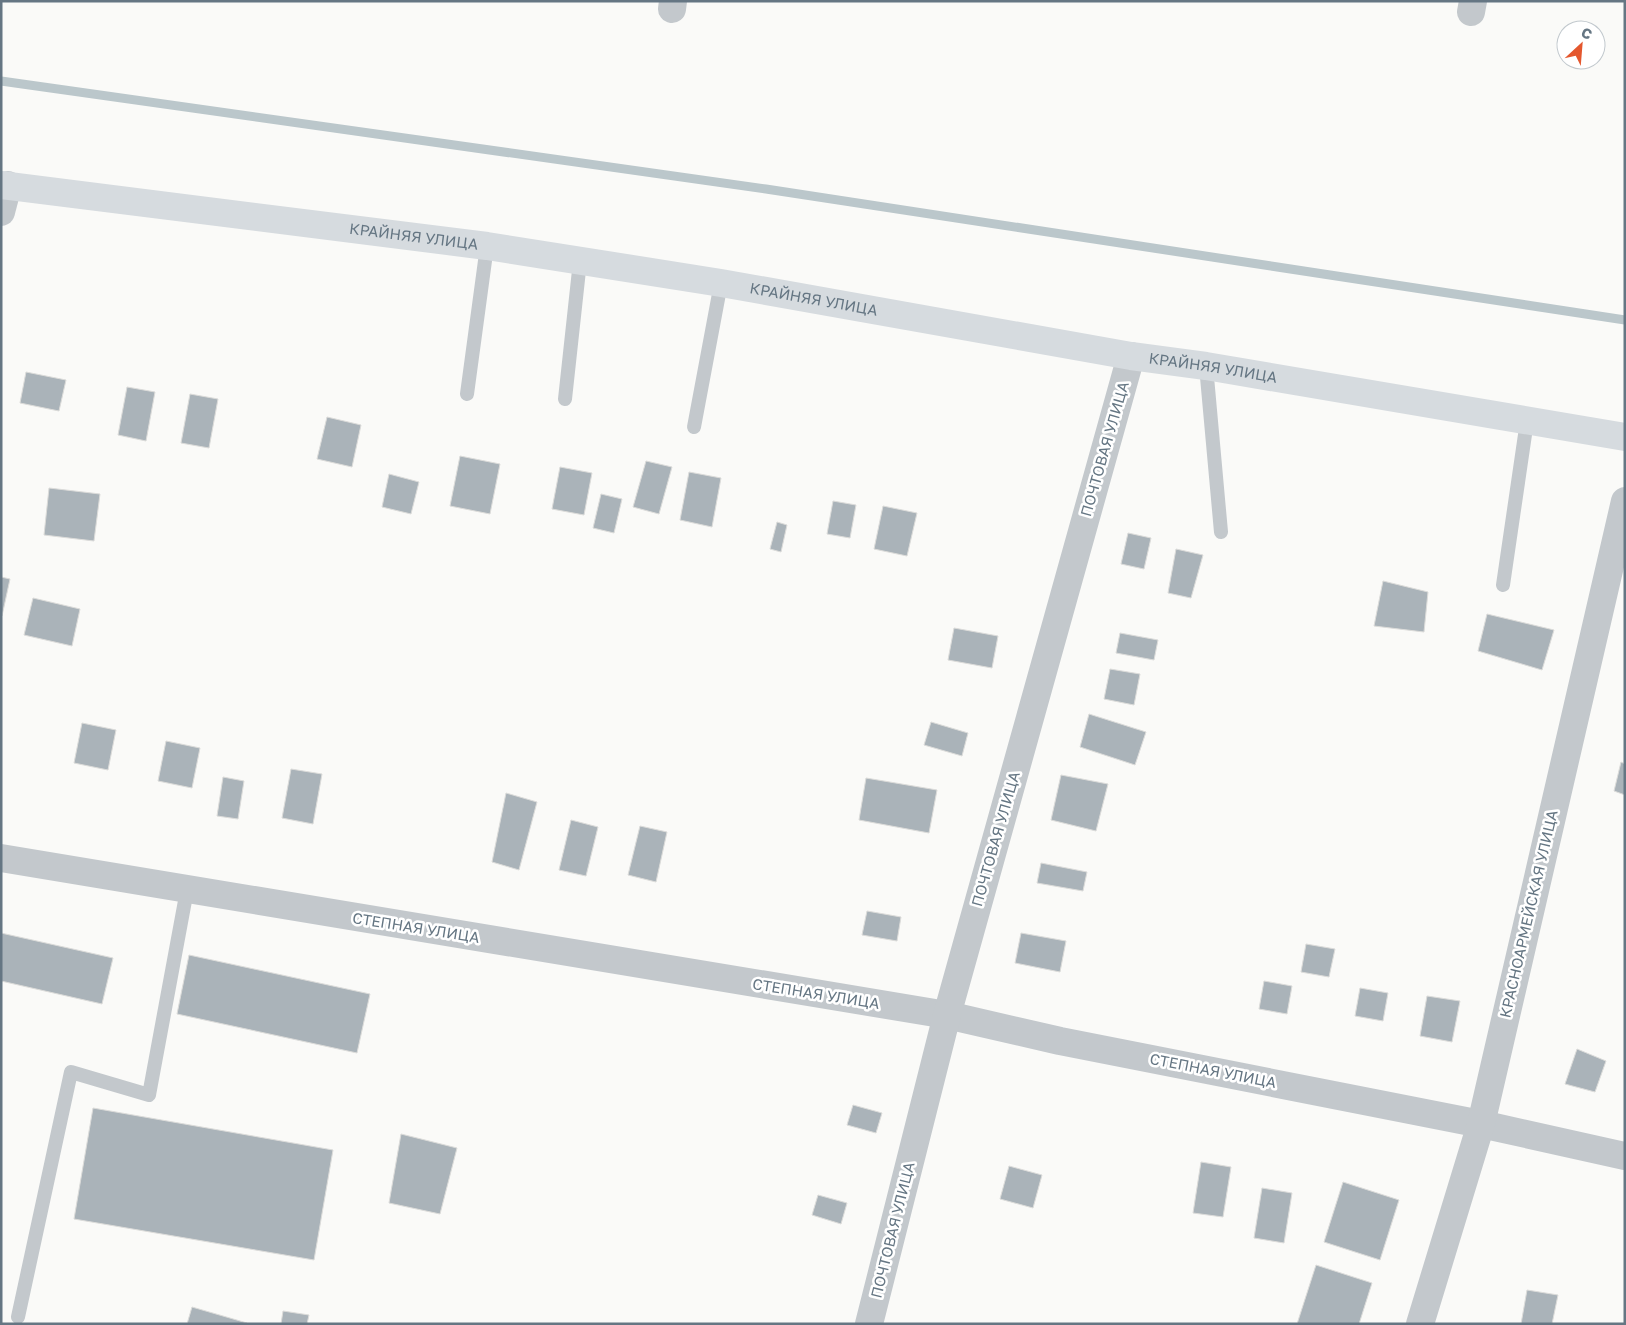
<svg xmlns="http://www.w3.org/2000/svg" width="1626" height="1325" viewBox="0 0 1626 1325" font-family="'Golos Text',sans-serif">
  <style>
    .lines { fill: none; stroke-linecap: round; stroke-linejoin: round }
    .stream { stroke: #bbc7cb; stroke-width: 9 }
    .building { fill: #aab3b9; stroke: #dcdcda }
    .service { stroke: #c3c8cc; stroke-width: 14 }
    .minor { stroke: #c3c8cc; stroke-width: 28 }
    .tertiary { stroke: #c3c8cc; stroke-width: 28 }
    .secondary { stroke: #d6dbdf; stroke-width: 28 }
    .labels { text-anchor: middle; stroke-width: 5; stroke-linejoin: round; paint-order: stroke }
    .street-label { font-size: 15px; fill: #657683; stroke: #fff }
  </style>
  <rect width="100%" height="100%" fill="#fafaf8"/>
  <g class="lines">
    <!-- stream -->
    <path class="stream" d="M1,81L766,189L1625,320"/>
  </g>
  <!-- building -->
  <g class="building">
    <path d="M26,372L66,380L59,411L20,403Z"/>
    <path d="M127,387L155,392L146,441L118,435Z"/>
    <path d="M190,394L218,399L209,448L181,443Z"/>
    <path d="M327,417L361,425L352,467L317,459Z"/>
    <path d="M460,456L500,464L490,514L450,506Z"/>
    <path d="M646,461L672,467L659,514L633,507Z"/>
    <path d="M560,467L592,473L584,515L552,509Z"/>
    <path d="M689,472L721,478L712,527L680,520Z"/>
    <path d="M389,474L419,482L411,514L382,507Z"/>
    <path d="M49,488L100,494L94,541L44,535Z"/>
    <path d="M601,494L622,499L614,533L593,528Z"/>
    <path d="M833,501L856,505L850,538L827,534Z"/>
    <path d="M883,506L917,513L907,556L874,549Z"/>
    <path d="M777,522L787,525L781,552L770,549Z"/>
    <path d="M1128,533L1151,538L1144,569L1121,564Z"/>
    <path d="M1176,549L1203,555L1191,598L1168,593Z"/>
    <path d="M1,577L10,579L2,616L1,615Z"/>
    <path d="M1383,581L1428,592L1424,632L1374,626Z"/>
    <path d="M33,598L80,609L72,646L24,635Z"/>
    <path d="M1487,614L1554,630L1542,670L1478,651Z"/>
    <path d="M954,628L998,636L992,668L948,660Z"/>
    <path d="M1120,633L1158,640L1154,660L1116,653Z"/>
    <path d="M1110,669L1140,674L1134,705L1104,699Z"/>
    <path d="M1089,714L1146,732L1135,765L1080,747Z"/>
    <path d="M931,722L968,733L962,756L924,745Z"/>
    <path d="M82,723L116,730L108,770L74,763Z"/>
    <path d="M166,741L200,748L192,788L158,781Z"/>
    <path d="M1621,762L1625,764V795L1614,791Z"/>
    <path d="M291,769L322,774L313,824L282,818Z"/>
    <path d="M1061,775L1108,784L1096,831L1051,820Z"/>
    <path d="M223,777L244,781L238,819L217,816Z"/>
    <path d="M866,778L937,790L929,833L859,820Z"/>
    <path d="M506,793L537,802L519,870L492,862Z"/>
    <path d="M571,820L598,827L586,876L559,870Z"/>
    <path d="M640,826L667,832L656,882L628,875Z"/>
    <path d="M1041,863L1087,872L1083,891L1037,883Z"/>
    <path d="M867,911L901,917L897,941L862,935Z"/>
    <path d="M1,933L113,958L102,1004L1,981Z"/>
    <path d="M1021,933L1066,941L1060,972L1015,963Z"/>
    <path d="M1306,944L1335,949L1329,977L1301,972Z"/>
    <path d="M189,955L370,994L357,1053L177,1014Z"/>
    <path d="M1264,981L1292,986L1287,1014L1259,1009Z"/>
    <path d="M1360,988L1388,993L1383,1021L1355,1016Z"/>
    <path d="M1427,996L1460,1001L1452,1042L1420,1036Z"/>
    <path d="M1577,1049L1606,1061L1595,1092L1565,1084Z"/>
    <path d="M853,1105L882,1113L876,1133L847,1125Z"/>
    <path d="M93,1108L333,1150L314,1260L74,1219Z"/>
    <path d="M401,1134L457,1148L440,1214L389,1203Z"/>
    <path d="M1201,1162L1231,1167L1223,1217L1193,1213Z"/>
    <path d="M1009,1166L1042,1175L1033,1208L1000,1199Z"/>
    <path d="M1343,1182L1399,1200L1380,1260L1324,1242Z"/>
    <path d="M1262,1188L1292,1193L1284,1243L1254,1238Z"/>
    <path d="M818,1195L847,1203L841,1224L812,1215Z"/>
    <path d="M1316,1265L1372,1283L1359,1324H1297Z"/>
    <path d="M1527,1290L1558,1295L1552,1324H1521Z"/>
    <path d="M192,1307L247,1323V1324H187Z"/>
    <path d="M283,1311L309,1315L307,1324H281Z"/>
  </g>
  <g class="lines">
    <!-- service -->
    <g class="service">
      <path d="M1206,366L1221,532"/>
      <path d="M467,394L487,246"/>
      <path d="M565,399L580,261"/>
      <path d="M694,427L721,283"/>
      <path d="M1503,585L1527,421"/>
      <path d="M18,1317L71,1072L149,1095L187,890"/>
    </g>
    <!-- minor -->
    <g class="minor">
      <path d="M672,9L673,1"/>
      <path d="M1471,12L1473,1"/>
      <path d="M1,858L947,1015L1060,1041L1481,1124L1625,1156"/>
      <path d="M869,1324L947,1015L1131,356"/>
      <path d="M1420,1324L1481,1124L1625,501"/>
    </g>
    <!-- tertiary -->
    <path class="tertiary" d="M1,212L8,185"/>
    <!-- secondary -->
    <path class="secondary" id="s1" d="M1,185L487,246L721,283L1131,356L1206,366L1625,437"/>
  </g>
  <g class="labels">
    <!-- street labels -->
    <g class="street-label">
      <text dy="5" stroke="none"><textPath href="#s1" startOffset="416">КРАЙНЯЯ УЛИЦА</textPath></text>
      <text dy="5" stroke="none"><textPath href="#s1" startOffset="821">КРАЙНЯЯ УЛИЦА</textPath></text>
      <text dy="5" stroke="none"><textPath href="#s1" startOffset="1226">КРАЙНЯЯ УЛИЦА</textPath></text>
      <text transform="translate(1105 449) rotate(-74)" y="5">ПОЧТОВАЯ УЛИЦА</text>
      <text transform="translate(996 839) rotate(-74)" y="5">ПОЧТОВАЯ УЛИЦА</text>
      <text transform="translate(1529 914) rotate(-77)" y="5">КРАСНОАРМЕЙСКАЯ УЛИЦА</text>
      <text transform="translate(416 928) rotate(9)" y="5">СТЕПНАЯ УЛИЦА</text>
      <text transform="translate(816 994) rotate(9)" y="5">СТЕПНАЯ УЛИЦА</text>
      <text transform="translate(1213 1071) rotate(11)" y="5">СТЕПНАЯ УЛИЦА</text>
      <text transform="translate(893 1230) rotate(-76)" y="5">ПОЧТОВАЯ УЛИЦА</text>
    </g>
  </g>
  <!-- border -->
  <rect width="1626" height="1325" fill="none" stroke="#657683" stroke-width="5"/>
  <!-- north arrow -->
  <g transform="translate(1581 45) rotate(26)"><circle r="24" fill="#ffffff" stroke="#c1c8cd"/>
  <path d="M0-4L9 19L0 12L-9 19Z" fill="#e4572e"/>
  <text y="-8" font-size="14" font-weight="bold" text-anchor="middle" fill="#657683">С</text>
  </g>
</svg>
